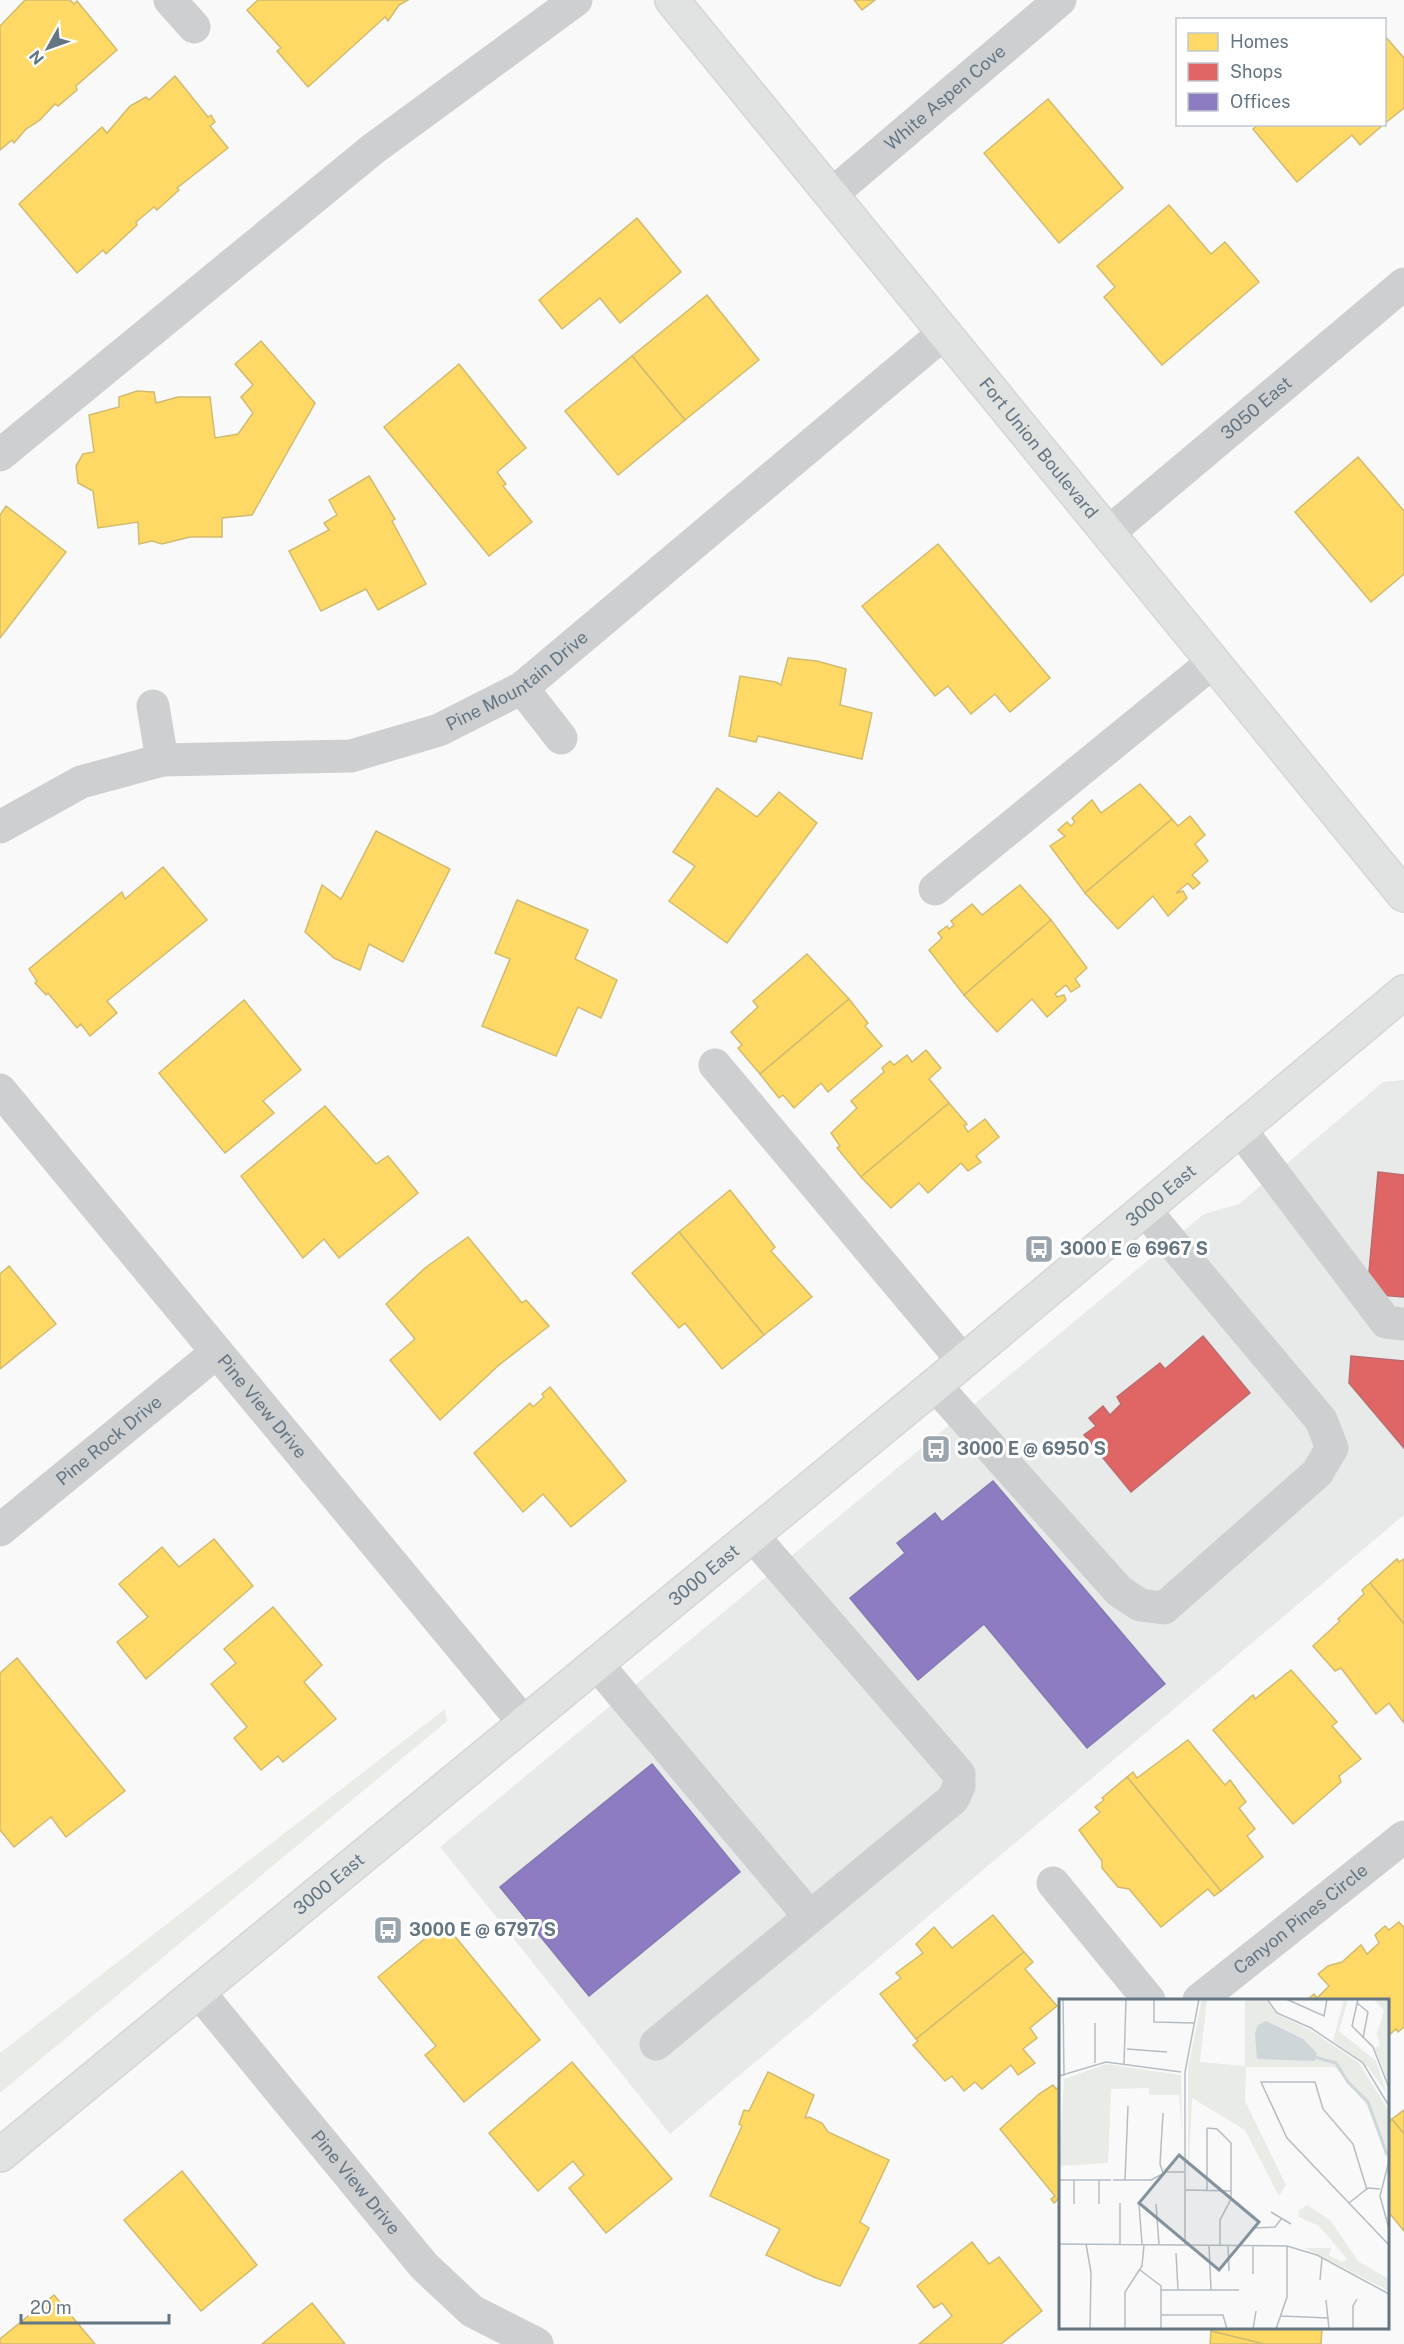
<svg xmlns="http://www.w3.org/2000/svg" width="1404" height="2344" viewBox="0 0 1404 2344" font-family="'Public Sans',sans-serif">
  <style>
    .built { fill: #e8e9e9 }
    .green { fill: #e8ebe6 }
    .homes { fill: #ffd966; stroke: #d1bb6f; stroke-width: 1.5 }
    .shops { fill: #e06666; stroke: #bb6b6f; stroke-width: 1.5 }
    .offices { fill: #8e7cc3; stroke: #827ab0; stroke-width: 1.5 }
    .lines { fill: none; stroke-linecap: round; stroke-linejoin: round }
    .major-casing { stroke: #d5d6d7; stroke-width: 36 }
    .minor { stroke: #cecfd0; stroke-width: 33 }
    .major { stroke: #e1e2e2; stroke-width: 33 }
    .labels { text-anchor: middle; stroke-width: 6; stroke-linejoin: round; paint-order: stroke }
    .street-label { font-size: 18px; fill: #657683; stroke: #fff }
    .poi-label { font-size: 18px; font-weight: bold; fill: #657683; stroke: #fff; text-anchor: start }
    .inset-river { fill: none; stroke: #ced6d9; stroke-width: 3 }
    .inset-road { fill: none; stroke: #b5bdc3; stroke-width: 1.5 }
    .view { fill: #84929c; fill-opacity: 0.15; stroke: #84929c; stroke-width: 3 }
    .inset-edge { fill: none; stroke: #657683; stroke-width: 3 }
  </style>
  <rect width="100%" height="100%" fill="#f9f9f9"/>
  <!-- built -->
  <path class="built" d="M1404,1080V1515L670,2134L440,1847L1204,1214L1239,1204L1383,1082Z"/>
  <!-- green -->
  <path class="green" d="M445,1709L447,1721L0,2093V2053Z"/>
  <!-- homes -->
  <g class="homes">
    <path d="M25,0H70L74,4L77,1L117,50L76,86L77,90L58,106L55,104L40,120L26,129L14,143L12,140L0,150V26Z"/>
    <path d="M258,0H408L399,5L388,21L385,17L308,87L277,51L281,48L247,10Z"/>
    <path d="M854,0H875L862,10Z"/>
    <path d="M1384,35L1404,58V108L1384,124Z"/>
    <path d="M175,76L208,117L211,115L215,122L210,126L228,148L177,188L179,190L157,210L154,207L136,222L137,225L106,254L103,250L77,273L19,204L102,127L107,133L130,106L146,97L149,100Z"/>
    <path d="M1048,99L1123,188L1059,243L984,153Z"/>
    <path d="M1259,124H1384L1360,145L1352,135L1297,182L1253,129Z"/>
    <path d="M1169,205L1211,254L1225,242L1259,282L1162,365L1104,297L1115,287L1097,266Z"/>
    <path d="M637,218L681,272L620,323L600,298L562,329L539,300Z"/>
    <path d="M707,295L759,360L685,420L632,356Z"/>
    <path d="M261,341L315,403L252,515L222,518V537H190L162,544L152,541L139,544L138,522L98,528L93,491L78,483L76,466L83,454L94,452L89,415L119,407V397L137,391L154,392L156,403L178,397H210L215,438L238,434L253,413L241,397L253,385L235,364Z"/>
    <path d="M632,356L685,420L618,475L565,411Z"/>
    <path d="M459,364L526,448L497,472L506,484L503,486L532,522L489,556L384,427Z"/>
    <path d="M1358,457L1404,511V574L1371,602L1295,512Z"/>
    <path d="M369,476L395,519L392,521L426,584L378,610L366,589L321,611L289,551L329,530L324,523L337,515L329,500Z"/>
    <path d="M6,506L66,552L0,638V515Z"/>
    <path d="M938,544L1050,678L1010,712L995,694L971,714L948,686L935,696L862,606Z"/>
    <path d="M788,658L817,661L846,669L840,705L872,713L862,759L758,736L756,742L729,736L740,676L776,682L781,685Z"/>
    <path d="M1140,784L1172,819L1085,893L1050,846L1065,836L1058,830L1067,822L1071,826L1075,822L1072,818L1092,800L1101,813Z"/>
    <path d="M717,788L757,817L779,792L817,823L727,943L669,901L695,866L673,852Z"/>
    <path d="M1190,816L1205,835L1195,844L1208,861L1192,875L1200,883L1193,889L1188,883L1176,893L1183,891L1187,898L1168,916L1153,896L1118,929L1085,893L1172,819L1178,826Z"/>
    <path d="M376,831L450,869L403,962L369,944L360,970L334,958L305,932L322,885L341,899Z"/>
    <path d="M163,867L207,920L107,1001L117,1013L90,1036L81,1024L77,1028L48,993L46,995L35,983L37,981L29,969L122,892L125,899Z"/>
    <path d="M1020,885L1051,920L964,995L929,950L942,938L938,933L947,926L949,929L954,925L951,921L972,904L982,915Z"/>
    <path d="M517,900L588,930L575,959L617,980L601,1018L578,1007L556,1056L482,1026L510,959L495,953Z"/>
    <path d="M1051,920L1087,968L1075,979L1080,986L1071,992L1066,985L1055,994L1057,997L1064,995L1066,1000L1047,1017L1032,999L997,1032L964,995Z"/>
    <path d="M807,954L849,999L760,1074L738,1048L742,1045L731,1032L758,1007L753,1001Z"/>
    <path d="M849,999L868,1023L865,1026L882,1046L828,1092L821,1083L794,1108L783,1095L779,1098L760,1074Z"/>
    <path d="M244,1000L301,1070L263,1101L274,1113L225,1153L159,1073Z"/>
    <path d="M926,1050L941,1068L929,1079L949,1103L861,1177L837,1148L840,1146L831,1133L857,1108L851,1101L884,1072L882,1068L890,1061L894,1065L907,1055L912,1062Z"/>
    <path d="M949,1103L967,1124L964,1126L968,1132L985,1119L999,1137L976,1156L981,1162L968,1171L961,1163L928,1193L919,1183L891,1208L861,1177Z"/>
    <path d="M325,1106L376,1164L388,1156L418,1193L339,1258L324,1239L303,1258L241,1176Z"/>
    <path d="M730,1190L775,1247L771,1251L812,1297L764,1335L679,1232Z"/>
    <path d="M679,1232L764,1335L722,1369L685,1323L679,1328L632,1273Z"/>
    <path d="M468,1237L522,1303L526,1300L549,1326L499,1365L440,1420L390,1360L415,1339L386,1304L425,1268Z"/>
    <path d="M9,1266L56,1324L0,1369V1274Z"/>
    <path d="M550,1387L626,1481L571,1527L543,1494L523,1512L474,1453L530,1403L533,1407L544,1397L542,1394Z"/>
    <path d="M214,1539L253,1586L146,1679L117,1642L148,1617L119,1584L162,1547L179,1567Z"/>
    <path d="M1397,1559L1399,1562L1404,1559V1624L1370,1583Z"/>
    <path d="M1370,1583L1404,1624V1723L1389,1703L1376,1714L1341,1668L1335,1671L1313,1646L1340,1621L1338,1619L1364,1594L1362,1590Z"/>
    <path d="M273,1607L322,1665L304,1682L336,1719L283,1762L278,1756L261,1770L234,1738L247,1727L211,1684L236,1663L224,1649Z"/>
    <path d="M17,1658L125,1791L66,1837L51,1817L14,1847L0,1830V1673Z"/>
    <path d="M1291,1670L1337,1722L1332,1726L1361,1759L1339,1776L1341,1782L1293,1824L1213,1730L1253,1695L1255,1699Z"/>
    <path d="M1188,1740L1225,1785L1230,1780L1246,1802L1239,1808L1255,1829L1247,1836L1263,1857L1221,1891L1127,1777L1133,1772L1137,1778Z"/>
    <path d="M1127,1777L1221,1891L1214,1896L1208,1889L1161,1927L1129,1889L1118,1887L1102,1868V1861L1079,1830L1100,1812L1095,1807L1104,1800L1102,1798Z"/>
    <path d="M993,1915L1024,1952L916,2039L880,1994L901,1978L896,1973L923,1953L916,1944L934,1927L952,1948Z"/>
    <path d="M1399,1922L1404,1928V2027L1398,2032L1396,2029L1388,2036V2000H1307L1314,1994L1317,1998L1329,1986L1318,1974L1328,1966L1342,1962L1361,1945L1367,1954L1379,1943L1375,1935L1385,1926L1389,1930Z"/>
    <path d="M444,1923L540,2040L464,2102L425,2055L436,2046L378,1977Z"/>
    <path d="M1024,1952L1033,1962L1025,1969L1057,2006L1030,2028L1037,2038L1023,2049L1035,2063L1018,2075L1011,2065L982,2089L975,2082L964,2091L952,2076L945,2081L913,2045L918,2041L916,2039Z"/>
    <path d="M572,2062L672,2179L606,2233L569,2188L584,2175L573,2161L538,2191L489,2133Z"/>
    <path d="M768,2072L814,2095L805,2118L809,2117L822,2123L828,2132L889,2160L860,2222L869,2228L840,2286L816,2278L766,2255L780,2229L710,2196L742,2126L739,2124L744,2110L749,2111Z"/>
    <path d="M1060,2082V2197L1054,2203L1051,2199L1055,2196L1000,2129L1039,2094L1053,2085L1056,2089L1060,2086Z"/>
    <path d="M1404,2110V2134L1392,2119Z"/>
    <path d="M1392,2119L1404,2134V2231L1391,2215L1388,2218V2123Z"/>
    <path d="M182,2171L257,2265L201,2311L124,2220Z"/>
    <path d="M972,2242L989,2264L999,2257L1042,2311L1001,2344H919L952,2316L942,2303L934,2308L917,2286Z"/>
    <path d="M54,2295L95,2344H0V2339Z"/>
    <path d="M312,2303L345,2344H262Z"/>
    <path d="M1212,2328H1322L1321,2344H1264L1211,2331Z"/>
    <path d="M1211,2331L1264,2344H1210Z"/>
  </g>
  <!-- shops -->
  <g class="shops">
    <path d="M1378,1172L1404,1175V1297L1367,1294Z"/>
    <path d="M1203,1336L1250,1393L1131,1492L1084,1435L1096,1426L1089,1418L1103,1406L1110,1415L1121,1404L1117,1397L1160,1363L1165,1369Z"/>
    <path d="M1351,1356L1404,1361V1448L1349,1383Z"/>
  </g>
  <!-- offices -->
  <g class="offices">
    <path d="M993,1481L1165,1684L1087,1748L984,1624L918,1680L850,1598L905,1553L897,1543L935,1513L942,1522Z"/>
    <path d="M652,1764L740,1872L589,1996L500,1887Z"/>
  </g>
  <g class="lines">
    <!-- major casing -->
    <g class="major-casing">
      <g id="major">
        <path id="s8" d="M672,0L1404,895"/>
        <path id="s9" d="M0,2155L935,1385L1404,992"/>
      </g>
    </g>
    <!-- minor -->
    <g class="minor">
      <path d="M170,0L194,27"/>
      <path id="s1" d="M831,195L1060,0"/>
      <path d="M0,455L373,149L576,0"/>
      <path id="s2" d="M1108,533L1404,284"/>
      <path d="M522,688L561,738"/>
      <path d="M153,706L162,760"/>
      <path id="s3" d="M0,827L81,782L162,760L351,756L439,730L522,688L944,333"/>
      <path d="M935,889L1213,662"/>
      <path d="M715,1065L963,1361"/>
      <path id="s4" d="M0,1090L525,1724"/>
      <path d="M1239,1128L1386,1322L1404,1324"/>
      <path d="M935,1385L1119,1591L1140,1605L1164,1608L1317,1473L1332,1448L1321,1420L1144,1209"/>
      <path id="s5" d="M0,1530L217,1352"/>
      <path d="M596,1663L810,1917"/>
      <path d="M1053,1883L1149,2000"/>
      <path id="s6" d="M198,1991L424,2266L472,2311L537,2344"/>
      <path id="s7" d="M1199,2000L1404,1837"/>
      <path d="M656,2044L953,1799L959,1786V1774L752,1535"/>
    </g>
    <!-- major -->
    <use href="#major" class="major"/>
  </g>
  <!-- icons -->
  <defs>
    <g id="bus-square" transform="scale(1.5)"><rect x="-9" y="-9" width="18" height="18" rx="4" fill="#99a4ac" stroke="#fff"/><path d="M-5-6H5V4H4V6H2V4H-2V6H-4V4H-5ZM-3.5-4V0h7V-4ZM-3.5 1.2v1.5H-2V1.2ZM2 1.2v1.5H3.5V1.2Z" fill="#fff"/></g>
  </defs>
  <g fill-rule="evenodd">
    <use href="#bus-square" x="1039" y="1249"/>
    <use href="#bus-square" x="936" y="1449"/>
    <use href="#bus-square" x="388" y="1930"/>
  </g>
  <g class="labels">
    <!-- street labels -->
    <g class="street-label">
      <text dy="6" stroke="none"><textPath href="#s1" startOffset="150">White Aspen Cove</textPath></text>
      <text dy="6" stroke="none"><textPath href="#s2" startOffset="194">3050 East</textPath></text>
      <text dy="6" stroke="none"><textPath href="#s8" startOffset="579">Fort Union Boulevard</textPath></text>
      <text dy="6" stroke="none"><textPath href="#s3" startOffset="550">Pine Mountain Drive</textPath></text>
      <text dy="6" stroke="none"><textPath href="#s9" startOffset="1506">3000 East</textPath></text>
      <text dy="6" stroke="none"><textPath href="#s4" startOffset="411">Pine View Drive</textPath></text>
      <text dy="6" stroke="none"><textPath href="#s5" startOffset="141">Pine Rock Drive</textPath></text>
      <text dy="6" stroke="none"><textPath href="#s9" startOffset="912">3000 East</textPath></text>
      <text dy="6" stroke="none"><textPath href="#s9" startOffset="426">3000 East</textPath></text>
      <text dy="6" stroke="none"><textPath href="#s7" startOffset="130">Canyon Pines Circle</textPath></text>
      <text dy="6" stroke="none"><textPath href="#s6" startOffset="248">Pine View Drive</textPath></text>
    </g>
    <!-- poi labels -->
    <g class="poi-label">
      <text x="1060" y="1255">3000 E @ 6967 S</text>
      <text x="957" y="1455">3000 E @ 6950 S</text>
      <text x="409" y="1936">3000 E @ 6797 S</text>
    </g>
  </g>
  <!-- overview -->
  <g transform="translate(1059 1999)">
    <rect width="330" height="330" fill="#f9f9f9"/>
    <path d="M143,0H148L141,63L186,67V0H206L218,15L255,33L300,64L330,112L329,160L308,106L276,68H187L186,102L227,186L220,197L186,131L133,99L129,189V69ZM285,0H289L280,32L317,62L328,95L309,68L274,42ZM314,0H329L330,86L316,49L321,47L318,35L325,11ZM47,65L122,76L123,133L120,96H90V89L52,90L49,164L0,167L5,80ZM248,206L271,221L300,263L330,280V292L246,249H272L270,256L283,263L288,260L260,227L240,218L239,212Z" fill="#e8ebe6"/>
    <path d="M207,22L244,40L258,54L256,62L198,60L196,34L199,26Z" fill="#ced6d9"/>
    <path class="inset-river" d="M252,57L277,64L289,83L309,103L328,156"/>
    <path class="inset-road" d="M4,0L5,77M95,0V23L135,24M208,0L218,14L252,29L304,64L330,107M227,0L265,17L268,0M299,0L293,27L314,48L330,89M298,4L309,13L304,39M36,24V64M68,50L108,53M65,65L67,0M0,77L47,63L122,73M104,114L101,165L104,174M148,129L158,130L172,144V200L161,221V246M330,162L321,197L330,230M0,181H52M54,181H92L107,173H125M66,181L69,107M127,191L172,192M308,191L294,145L264,110L256,83H202L228,139L330,246M148,192V129M290,204L309,189L321,190M15,205V181M40,205V181M80,205L83,245M97,205L100,245M212,213L232,225M193,229L216,228L223,219M0,245L228,247L258,256L330,295M27,245L32,273L31,330M61,245V204M126,245V73L140,0M150,246L152,291M169,246L170,272M194,246V275M117,254L119,291M81,271L102,287V330M261,281L263,259M102,291H180M267,301L270,330M102,316H164L168,330M222,317L270,319M66,330V293L83,267L85,246M194,330L197,312M217,330L228,298V247M294,330V307L298,300"/>
    <path class="view" d="M120,156L200,223L160,271L80,204Z"/>
    <rect width="330" height="330" class="inset-edge"/>
  </g>
  <!-- legend -->
  <rect x="1176" y="18" width="210" height="108" fill="#ffffff" stroke="#c1c8cd" stroke-width="1.5"/>
  <rect x="1188" y="33" width="30" height="18" fill="#ffd966" stroke="#c1c8cd" stroke-width="1.5"/>
  <text x="1230" y="48" font-size="18" fill="#657683">Homes</text>
  <rect x="1188" y="63" width="30" height="18" fill="#e06666" stroke="#c1c8cd" stroke-width="1.5"/>
  <text x="1230" y="78" font-size="18" fill="#657683">Shops</text>
  <rect x="1188" y="93" width="30" height="18" fill="#8e7cc3" stroke="#c1c8cd" stroke-width="1.5"/>
  <text x="1230" y="108" font-size="18" fill="#657683">Offices</text>
  <!-- north arrow -->
  <g transform="translate(48 48) rotate(230)" stroke="#ffffff" stroke-width="4.5" paint-order="stroke">
  <path d="M0-4.5L10 22L0 15L-10 22Z" fill="#657683"/>
  <text y="-9" font-size="16" font-weight="bold" text-anchor="middle" fill="#657683">N</text>
  </g>
  <!-- scale -->
  <path d="M21 2314v9h148v-9" fill="none" stroke="#657683" stroke-width="3"/>
  <text x="30" y="2314" font-size="18" fill="#657683" stroke="#ffffff" stroke-width="4.5" paint-order="stroke">20 m</text>
</svg>
